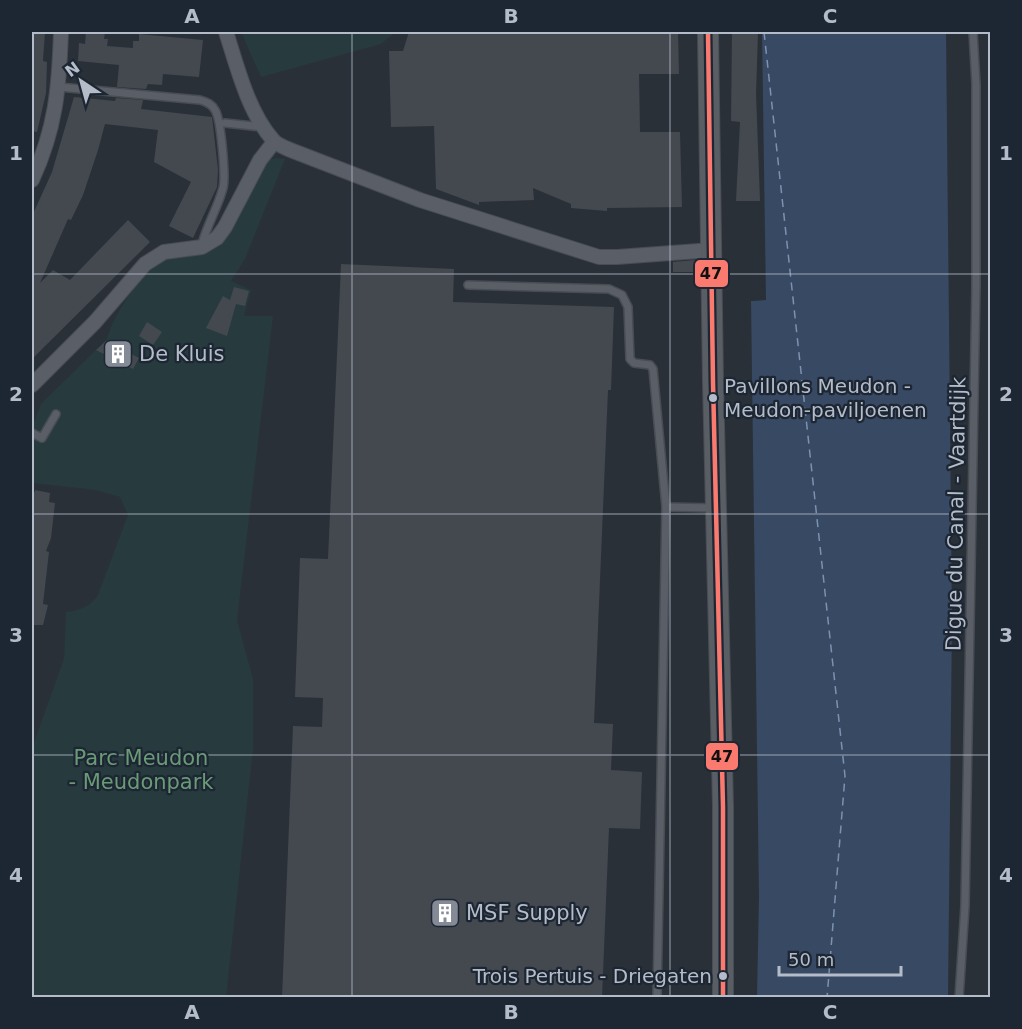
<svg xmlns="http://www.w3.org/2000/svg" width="1022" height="1029" viewBox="0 0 1022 1029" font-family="'DejaVu Sans',sans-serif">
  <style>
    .green { fill: #273a3e }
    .water { fill: #384963 }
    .pier { fill: #2a3038 }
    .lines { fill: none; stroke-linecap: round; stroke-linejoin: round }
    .ferry { stroke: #7c92b1; stroke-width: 1.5; stroke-dasharray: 8 6; stroke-linecap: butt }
    .building { fill: #444950 }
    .service-casing { stroke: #484c53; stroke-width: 10 }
    .minor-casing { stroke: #484c53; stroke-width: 16 }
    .secondary-casing { stroke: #484c53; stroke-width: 22 }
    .service { stroke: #5a5e66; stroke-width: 7 }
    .minor { stroke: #5a5e66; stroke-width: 14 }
    .secondary { stroke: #595d64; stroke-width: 20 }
    .bus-1-casing { stroke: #1d2633; stroke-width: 9 }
    .bus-1 { stroke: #fa7a70; stroke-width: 4.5 }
    .grid { fill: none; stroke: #b4bcc9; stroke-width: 1.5; stroke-opacity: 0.55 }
    .bus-dot { fill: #b4bcc9; stroke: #1d2633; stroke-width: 2 }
    .labels { text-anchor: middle; stroke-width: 4.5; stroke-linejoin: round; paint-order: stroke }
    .bus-label { font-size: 20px; fill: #b4bcc9; stroke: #1d2633; text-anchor: start }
    .poi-label { font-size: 21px; fill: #b4bcc9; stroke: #1d2633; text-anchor: start }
    .street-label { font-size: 21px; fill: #b4bcc9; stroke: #1d2633 }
    .park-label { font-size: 21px; fill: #6b9a76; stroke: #1d2633 }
    .line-badge { stroke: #1d2633; stroke-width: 2 }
    .pale-badge-label { font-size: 16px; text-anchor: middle; font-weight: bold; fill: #111 }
    .neatline { fill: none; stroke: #b4bcc9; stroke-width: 2 }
    .grid-label { font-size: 20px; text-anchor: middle; font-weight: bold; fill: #b4bcc9 }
  </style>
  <rect width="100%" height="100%" fill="#2a3038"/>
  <!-- green -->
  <g class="green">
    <path d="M241,32H396L381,44L261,77Z"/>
    <path d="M277,158L285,159L245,259L231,281L251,290L244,316H273L237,620L253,679V749L226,997H32V748L64,659L66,612C79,611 91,606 98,595L128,515L120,497L96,490L32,483V427L41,404L107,339C112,317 140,275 160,262C173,253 192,252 206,249L266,160Z"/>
  </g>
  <!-- water -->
  <path class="water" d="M761,32H946L952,619L948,997H757L759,896L751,301L765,300Z"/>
  <!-- pier -->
  <path class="pier" d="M758,32H762L766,300L748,301L750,298L763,297Z"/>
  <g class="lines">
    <!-- ferry -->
    <path class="ferry" d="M764,32L845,776L827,998"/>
  </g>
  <!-- building -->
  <g class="building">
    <path d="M32,32H45L43,61L47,62L46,93L37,132L32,131Z"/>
    <path d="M86,32H105L104,39H108L107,46L133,48V41H139V34L203,40L199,77L163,74L162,85L148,84L146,89L117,87L119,65L78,61L79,43L85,44Z"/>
    <path d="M409,32H678L679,74H639L640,132H680L682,207L607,208V211L571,208V204L533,188L534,200L479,202V205L436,189L434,126L391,127L389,51H403Z"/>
    <path d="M732,32H758L756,94L760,201H736L740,122L731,121Z"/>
    <path d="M74,97L115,101L116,98L143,100L141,109L212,117L218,170L217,187L193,238L169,226L191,182L154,162L158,130L105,124L98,150L83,195L71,220L68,219L40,283L53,270L70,280L128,220L150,242L32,359V216L52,172Z"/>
    <path d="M695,260L696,268L693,272H673V262Z"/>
    <path d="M341,264L454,269L453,302L614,307L611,390H608L594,723L613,724L611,770L642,772L640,829L609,828L602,998H282L293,726L322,727L323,698L295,697L300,558L328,559Z"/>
    <path d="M234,287L249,291L245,306L236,304L227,336L206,328L223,296L230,300Z"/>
    <path d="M147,322L162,332L153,345L139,336Z"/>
    <path d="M106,341L139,358L133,369L96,350Z"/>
    <path d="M35,490L50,493L49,502L55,503L51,538L46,551L49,552L43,604L48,605L43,625H32V492H35Z"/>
  </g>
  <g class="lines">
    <!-- service casing -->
    <g class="service-casing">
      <g id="service">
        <path d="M59,87L200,100C207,102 212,104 215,110C221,119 226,177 223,188C218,207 207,225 202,244"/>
        <path d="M225,123L262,127"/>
        <path d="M468,285L609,289L622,295L628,307L630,359L634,363L650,365L653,369L666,507L657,998"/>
        <path d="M32,433L42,438L56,414"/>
        <path d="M666,507L714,508"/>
        <path d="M959,998L965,906L976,286V84L973,32"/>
      </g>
    </g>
    <!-- minor casing -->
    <g class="minor-casing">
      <g id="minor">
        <path d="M226,32C237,66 248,112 273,140C277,145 286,148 293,151L420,200L599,257H617L712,250"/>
        <path d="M32,180C56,128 59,88 61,32"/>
        <path d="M32,385L95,322L145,264L164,252L202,247L217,238L225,227L260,160L274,142"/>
      </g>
    </g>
    <!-- secondary casing -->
    <g class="secondary-casing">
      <path id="secondary" d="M708,32L713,382L723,807V998"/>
    </g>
    <!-- service -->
    <use href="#service" class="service"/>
    <!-- minor -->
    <use href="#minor" class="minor"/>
    <!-- secondary -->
    <use href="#secondary" class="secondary"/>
    <!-- bus-1 casing -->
    <g class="bus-1-casing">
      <path id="bus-1" d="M708,32L713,382L723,807V998"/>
    </g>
    <!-- bus-1 -->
    <use href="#bus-1" class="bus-1"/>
  </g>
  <!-- grid -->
  <path class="grid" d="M352,32V998M670,32V998M32,274H990M32,514H990M32,755H990"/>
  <!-- icons -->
  <defs>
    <g id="building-square" transform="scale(1.5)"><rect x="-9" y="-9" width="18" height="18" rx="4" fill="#848b96" stroke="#1d2633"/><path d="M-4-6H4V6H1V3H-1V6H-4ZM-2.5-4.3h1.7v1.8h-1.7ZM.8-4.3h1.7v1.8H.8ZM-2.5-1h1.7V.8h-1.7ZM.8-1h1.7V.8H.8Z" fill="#fff"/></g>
  </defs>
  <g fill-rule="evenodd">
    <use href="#building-square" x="118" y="354"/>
    <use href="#building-square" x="445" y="913"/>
  </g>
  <!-- markers -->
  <g class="bus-dot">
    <circle cx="713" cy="398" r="5"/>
    <circle cx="723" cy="976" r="5"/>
  </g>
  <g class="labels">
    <!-- bus labels -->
    <g class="bus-label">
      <text x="724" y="393">Pavillons Meudon -<tspan x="724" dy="24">Meudon-paviljoenen</tspan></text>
      <text x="712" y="983" text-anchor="end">Trois Pertuis - Driegaten</text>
    </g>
    <!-- poi labels -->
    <g class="poi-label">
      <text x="139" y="361">De Kluis</text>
      <text x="466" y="920">MSF Supply</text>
    </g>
    <!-- street labels -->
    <g class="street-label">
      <text transform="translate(956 514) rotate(-89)" y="7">Digue du Canal - Vaartdijk</text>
    </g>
    <!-- park labels -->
    <g class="park-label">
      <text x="141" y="765">Parc Meudon<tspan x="141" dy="24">- Meudonpark</tspan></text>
    </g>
  </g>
  <g class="line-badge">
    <rect x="694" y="259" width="35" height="29" rx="6" fill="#fa7a70"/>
    <rect x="705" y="742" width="34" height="29" rx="6" fill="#fa7a70"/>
  </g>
  <g class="pale-badge-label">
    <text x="711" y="279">47</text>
    <text x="722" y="762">47</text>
  </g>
  <!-- border -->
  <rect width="1022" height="1029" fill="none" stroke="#1d2633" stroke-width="66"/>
  <!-- north arrow -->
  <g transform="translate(81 81) rotate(324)" stroke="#1d2633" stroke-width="4.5" paint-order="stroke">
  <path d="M0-4.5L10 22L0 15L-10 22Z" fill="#b4bcc9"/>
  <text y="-9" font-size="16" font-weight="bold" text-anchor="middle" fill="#b4bcc9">N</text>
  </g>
  <!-- scale -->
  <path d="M779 966v9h122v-9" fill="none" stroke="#b4bcc9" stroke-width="3"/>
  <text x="788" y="966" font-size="18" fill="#b4bcc9" stroke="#1d2633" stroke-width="4.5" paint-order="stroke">50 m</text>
  <rect x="33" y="33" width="956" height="963" class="neatline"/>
  <g class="grid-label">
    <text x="192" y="23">A</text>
    <text x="511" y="23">B</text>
    <text x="830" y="23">C</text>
    <text x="16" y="160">1</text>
    <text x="1006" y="160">1</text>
    <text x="16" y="401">2</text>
    <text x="1006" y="401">2</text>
    <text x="16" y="642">3</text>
    <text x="1006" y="642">3</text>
    <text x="16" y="882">4</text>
    <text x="1006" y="882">4</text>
    <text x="192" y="1019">A</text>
    <text x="511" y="1019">B</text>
    <text x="830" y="1019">C</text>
  </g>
</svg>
